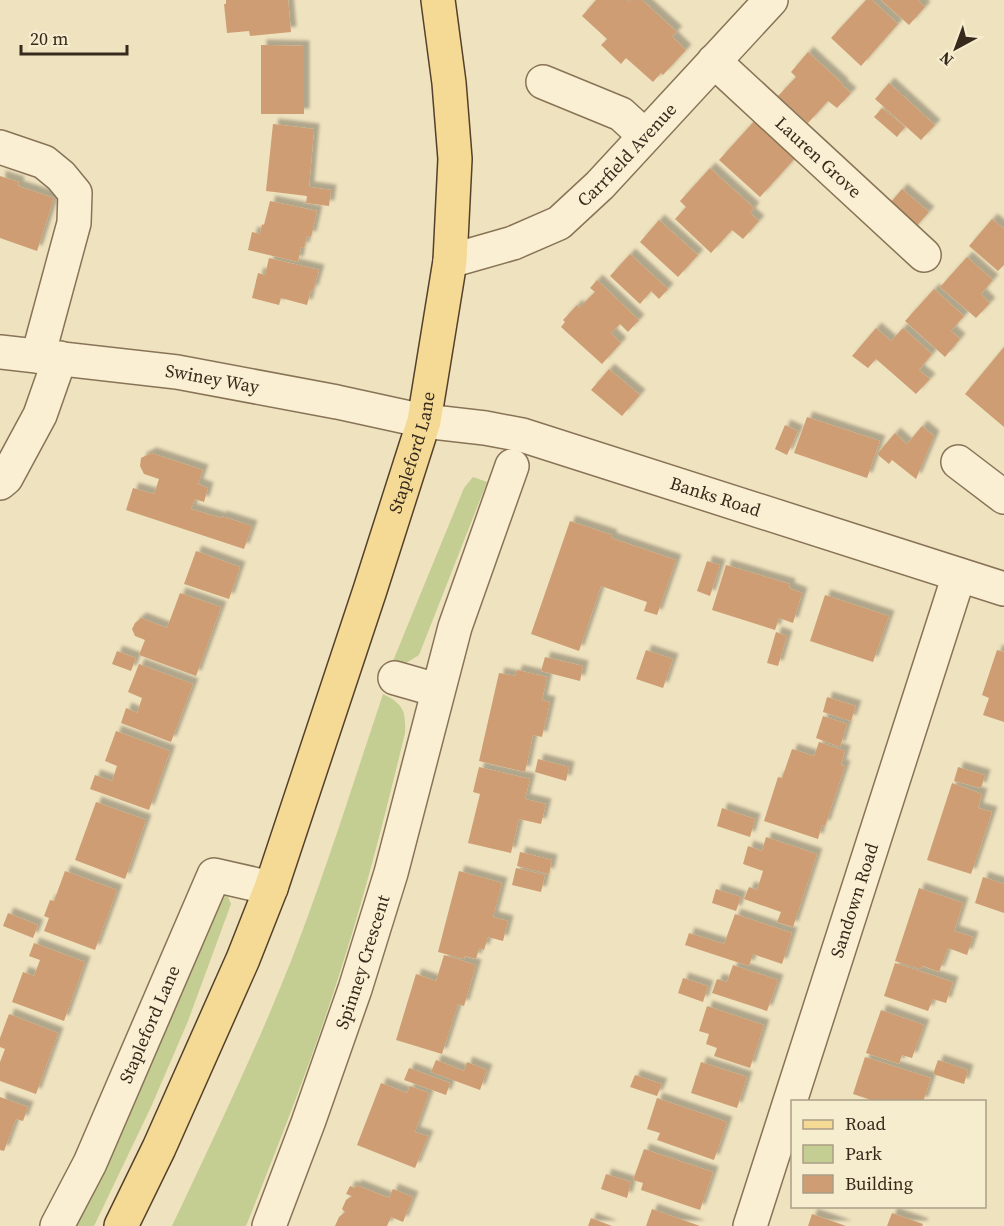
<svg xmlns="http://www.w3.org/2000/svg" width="1004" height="1226" viewBox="0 0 1004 1226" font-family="'Source Serif 4',serif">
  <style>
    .green { fill: #c4cd92 }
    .building { fill: #ce9d73; filter: url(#shadow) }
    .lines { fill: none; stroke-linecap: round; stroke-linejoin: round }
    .minor-casing { stroke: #887357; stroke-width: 36 }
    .major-casing { stroke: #55402b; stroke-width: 36 }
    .minor { stroke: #faefd2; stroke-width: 33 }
    .major { stroke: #f4da94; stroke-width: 33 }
    .labels { text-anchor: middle; stroke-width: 6; stroke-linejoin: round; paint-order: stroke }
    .street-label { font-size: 18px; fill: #372a1c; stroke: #f6ecce }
  </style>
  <defs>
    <filter id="shadow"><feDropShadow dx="5.5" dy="-5.5" stdDeviation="1.5" flood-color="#0004"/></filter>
  </defs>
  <rect width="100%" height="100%" fill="#efe2be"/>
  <!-- green -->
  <g class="green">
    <path d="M473,477L487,482L419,655L406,663L393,661L464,488Z"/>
    <path d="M383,694C403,704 406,710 405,733C387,807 369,880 346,953C318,1045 282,1136 246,1226H172C214,1137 257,1048 293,956C326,870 354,781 383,694Z"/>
    <path d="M221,895L228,897L231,904L188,1021L151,1107L94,1226H72Z"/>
  </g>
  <!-- building -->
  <g class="building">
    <path d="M226,0H288L291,32L250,36L249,31L227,33L224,4H226Z"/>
    <path d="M596,0H627L629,2L631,0H642L677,32L672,36L686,50L663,75L661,73L653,82L626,58L621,64L601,45L607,39L582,16Z"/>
    <path d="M866,0H872L898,24L861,66L831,38Z"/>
    <path d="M881,0H918L925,7L909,25Z"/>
    <path d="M261,45L304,46V114H261Z"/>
    <path d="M808,52L843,84L842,85L851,93L837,108L828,101L808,123L778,96L796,77L791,72Z"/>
    <path d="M889,83L935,125L921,140L875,99Z"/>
    <path d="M882,108L905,127L897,137L874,117Z"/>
    <path d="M757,118L798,155L760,197L719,160Z"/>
    <path d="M273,124L314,129L309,187L331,190L329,206L306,203L307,196L266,191Z"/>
    <path d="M710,168L754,208L750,213L759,221L743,239L732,230L711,253L675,219L686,207L680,201Z"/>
    <path d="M0,176L19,182L18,186L54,198L37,251L0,238Z"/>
    <path d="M902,189L929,212L910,233L884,210Z"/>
    <path d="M270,201L317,211L311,237L307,236L304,248L301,247L298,262L248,250L252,232L260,234L262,224L264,225Z"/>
    <path d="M992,219L1004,229V265L998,271L969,246Z"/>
    <path d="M659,220L698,255L678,277L640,242Z"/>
    <path d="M630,254L668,289L659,299L651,291L640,304L610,276Z"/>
    <path d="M967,257L993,280L981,294L990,303L976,318L940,287Z"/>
    <path d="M269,258L319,270L313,291L311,290L307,305L281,298L279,305L252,298L258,273L265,275Z"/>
    <path d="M597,280L639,320L628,332L620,324L611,333L621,343L602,364L561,327L565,322L563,320L577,305L579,308L595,292L590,288Z"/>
    <path d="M934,289L964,316L951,331L960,339L945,357L905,321Z"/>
    <path d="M876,328L891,341L903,328L932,354L919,370L930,379L916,394L876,359L868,368L852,356Z"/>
    <path d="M1004,347V427L965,394Z"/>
    <path d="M609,369L640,395L622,416L591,390Z"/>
    <path d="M807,417L880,441L867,478L794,453Z"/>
    <path d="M785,425L798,431L787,455L775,449Z"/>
    <path d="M922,426L934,436L916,479L892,460L889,464L877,454L895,433L907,444Z"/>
    <path d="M151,453L203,470L198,484L208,488L204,502L195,499L191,509L221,518V516L252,526L244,549L126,510L133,488L154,494L159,479L144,474L140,466L141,458Z"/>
    <path d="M570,521L612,535L611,538L676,560L657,615L644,611L647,602L601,586L579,651L531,634Z"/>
    <path d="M196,551L240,567L229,599L184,584Z"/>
    <path d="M707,561L720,565L710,596L697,591Z"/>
    <path d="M726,565L790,584L789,588L802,593L793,623L779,618L775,630L712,610Z"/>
    <path d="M180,593L221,607L196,676L139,655L145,640L135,636L132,629L135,623L141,618L167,628Z"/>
    <path d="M825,595L889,616L873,662L810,641Z"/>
    <path d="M776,632L787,636L778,666L767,663Z"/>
    <path d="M646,650L673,659L663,688L636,679Z"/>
    <path d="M997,650L1004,652V722L983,715L989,698L982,695Z"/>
    <path d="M117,651L136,658L131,671L112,664Z"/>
    <path d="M545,657L583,666L580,681L541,671Z"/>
    <path d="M139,664L193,684L171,742L121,723L126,708L137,713L142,698L128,692Z"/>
    <path d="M517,670L547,677L542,700L550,702L542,737L533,735L525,772L479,761L499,673L515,676Z"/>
    <path d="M827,697L856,706L851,721L823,712Z"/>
    <path d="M823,716L847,724L840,747L816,738Z"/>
    <path d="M116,731L170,751L149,810L90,789L95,775L112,781L117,766L105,761Z"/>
    <path d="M819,742L845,751L841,765L845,766L825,826L822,825L818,839L764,821L778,777L782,778L792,749L814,756Z"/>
    <path d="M538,759L569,767L566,781L535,772Z"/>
    <path d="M479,767L530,779L525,799L546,804L541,824L519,819L511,853L468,843L480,794L473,792Z"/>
    <path d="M958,767L985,775L981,788L954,781Z"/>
    <path d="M952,783L982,794L978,808L992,812L971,874L927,860Z"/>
    <path d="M96,802L146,820L125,879L75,860Z"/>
    <path d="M722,808L755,819L750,837L717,826Z"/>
    <path d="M766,837L817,854L793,927L777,922L781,912L744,899L749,887L757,890L763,871L743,864L748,846L762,851Z"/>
    <path d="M520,852L552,860L549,874L517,866Z"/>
    <path d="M516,868L545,875L541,892L512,885Z"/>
    <path d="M65,871L117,890L95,950L44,931L49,918L44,916L50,900L54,901Z"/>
    <path d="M459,871L502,883L493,917L508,921L503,941L488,937L484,950L479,948L476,959L465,956L464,959L438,952Z"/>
    <path d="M983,877L1004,884V913L975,903Z"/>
    <path d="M919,888L963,903L954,931L973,937L967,955L948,948L939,972L923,966L920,969L895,961Z"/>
    <path d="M716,889L741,897L736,911L712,903Z"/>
    <path d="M8,913L38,925L33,938L3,926Z"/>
    <path d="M735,914L792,933L782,964L753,954L749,966L685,945L689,933L724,944Z"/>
    <path d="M34,943L85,962L64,1021L12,1002L23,972L34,976L40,960L29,956Z"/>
    <path d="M444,955L476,965L464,1006L458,1004L442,1054L396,1040L416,974L436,981Z"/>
    <path d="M895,963L953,982L946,1003L933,999L928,1011L884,996Z"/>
    <path d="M733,965L778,980L767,1011L712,993L717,979L727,982Z"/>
    <path d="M683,978L708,986L703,1002L678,993Z"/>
    <path d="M707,1006L764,1025L750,1068L714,1056L717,1048L706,1044L709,1034L699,1031Z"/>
    <path d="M881,1010L924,1025L912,1058L902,1055L899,1064L866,1053Z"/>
    <path d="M9,1014L58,1033L36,1094L0,1081V1062L5,1049L0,1047V1038Z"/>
    <path d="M865,1057L931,1078L923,1102H877L853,1094Z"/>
    <path d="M436,1060L464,1071L467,1062L487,1070L480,1090L431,1072Z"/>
    <path d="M938,1060L968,1070L964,1084L933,1074Z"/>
    <path d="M701,1062L747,1077L737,1108L691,1093Z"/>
    <path d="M409,1068L450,1083L446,1095L404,1080Z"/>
    <path d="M635,1075L662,1084L657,1096L630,1087Z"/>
    <path d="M381,1083L407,1093L410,1086L429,1093L415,1132L428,1136L415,1168L357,1145Z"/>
    <path d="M0,1097L28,1107L23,1121L16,1119L4,1151L0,1150Z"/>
    <path d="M657,1098L727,1122L714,1160L657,1140L660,1133L647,1129Z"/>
    <path d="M644,1149L713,1172L700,1210L641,1190L643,1183L633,1180Z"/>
    <path d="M606,1174L631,1182L627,1198L601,1189Z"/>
    <path d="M356,1185L389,1198L393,1189L413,1197L403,1222L391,1217L387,1226H335L339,1217L345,1212L342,1209L346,1200L352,1196L346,1194L350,1186L355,1188Z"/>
    <path d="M652,1209L700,1226H646Z"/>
    <path d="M892,1213L923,1224L922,1226H887Z"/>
    <path d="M812,1214L846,1226H808Z"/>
    <path d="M591,1218L612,1226H588Z"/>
  </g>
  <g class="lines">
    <!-- minor casing -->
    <g class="minor-casing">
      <g id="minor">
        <path id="s1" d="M714,61L924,255"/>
        <path d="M543,82L621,114L645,136"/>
        <path d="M0,147L44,162L61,176L75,193L74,223L38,356"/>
        <path id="s2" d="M450,261L513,243L559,223L600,185L771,0"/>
        <path id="s3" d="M0,352L177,372L337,402L424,421L485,428L522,435L1004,589"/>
        <path d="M958,462L1004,497"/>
        <path d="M0,483L6,478L40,415L60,358"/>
        <path d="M395,678L437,690"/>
        <path id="s4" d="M57,1226L90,1163L214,875L271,888"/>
        <path id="s5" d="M269,1226L308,1123L355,989L391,873L455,627L512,466"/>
        <path id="s6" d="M750,1226L959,575"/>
      </g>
    </g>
    <!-- major casing -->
    <g class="major-casing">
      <g id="major">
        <path id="s7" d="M121,1226L159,1148L243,959L271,888L370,590L424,421L450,261L455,159L449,83L438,0"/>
      </g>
    </g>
    <!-- minor -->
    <use href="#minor" class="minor"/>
    <!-- major -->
    <use href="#major" class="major"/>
  </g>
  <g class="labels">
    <!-- street labels -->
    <g class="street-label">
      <text dy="6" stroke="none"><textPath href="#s2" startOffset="212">Carrfield Avenue</textPath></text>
      <text dy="6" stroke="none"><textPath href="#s1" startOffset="142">Lauren Grove</textPath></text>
      <text dy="6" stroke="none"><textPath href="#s3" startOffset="214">Swiney Way</textPath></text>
      <text dy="6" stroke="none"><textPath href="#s7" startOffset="828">Stapleford Lane</textPath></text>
      <text dy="6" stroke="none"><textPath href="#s3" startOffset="732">Banks Road</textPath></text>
      <text dy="6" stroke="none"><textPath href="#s6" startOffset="342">Sandown Road</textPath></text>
      <text dy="6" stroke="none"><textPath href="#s5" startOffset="280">Spinney Crescent</textPath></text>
      <text dy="6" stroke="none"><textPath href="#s4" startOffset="222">Stapleford Lane</textPath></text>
    </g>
  </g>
  <!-- legend -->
  <rect x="791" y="1100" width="195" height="108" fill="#f6ecce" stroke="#aa9e87" stroke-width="1.5"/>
  <rect x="803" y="1120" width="30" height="9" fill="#f4da94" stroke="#aa9e87" stroke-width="1.5"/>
  <text x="845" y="1130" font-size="18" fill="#372a1c">Road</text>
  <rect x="803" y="1145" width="30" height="18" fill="#c4cd92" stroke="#aa9e87" stroke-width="1.5"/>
  <text x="845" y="1160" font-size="18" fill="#372a1c">Park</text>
  <rect x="803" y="1175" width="30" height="18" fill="#ce9d73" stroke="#aa9e87" stroke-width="1.5"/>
  <text x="845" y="1190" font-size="18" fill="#372a1c">Building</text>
  <!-- north arrow -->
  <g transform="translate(956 48) rotate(221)" stroke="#f6ecce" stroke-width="4.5" paint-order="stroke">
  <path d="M0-4.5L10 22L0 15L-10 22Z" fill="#372a1c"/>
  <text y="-9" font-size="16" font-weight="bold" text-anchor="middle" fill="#372a1c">N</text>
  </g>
  <!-- scale -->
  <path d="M21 45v9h106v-9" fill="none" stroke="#372a1c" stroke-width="3"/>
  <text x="30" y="45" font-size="18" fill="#372a1c" stroke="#f6ecce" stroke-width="4.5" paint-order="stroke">20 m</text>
</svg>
